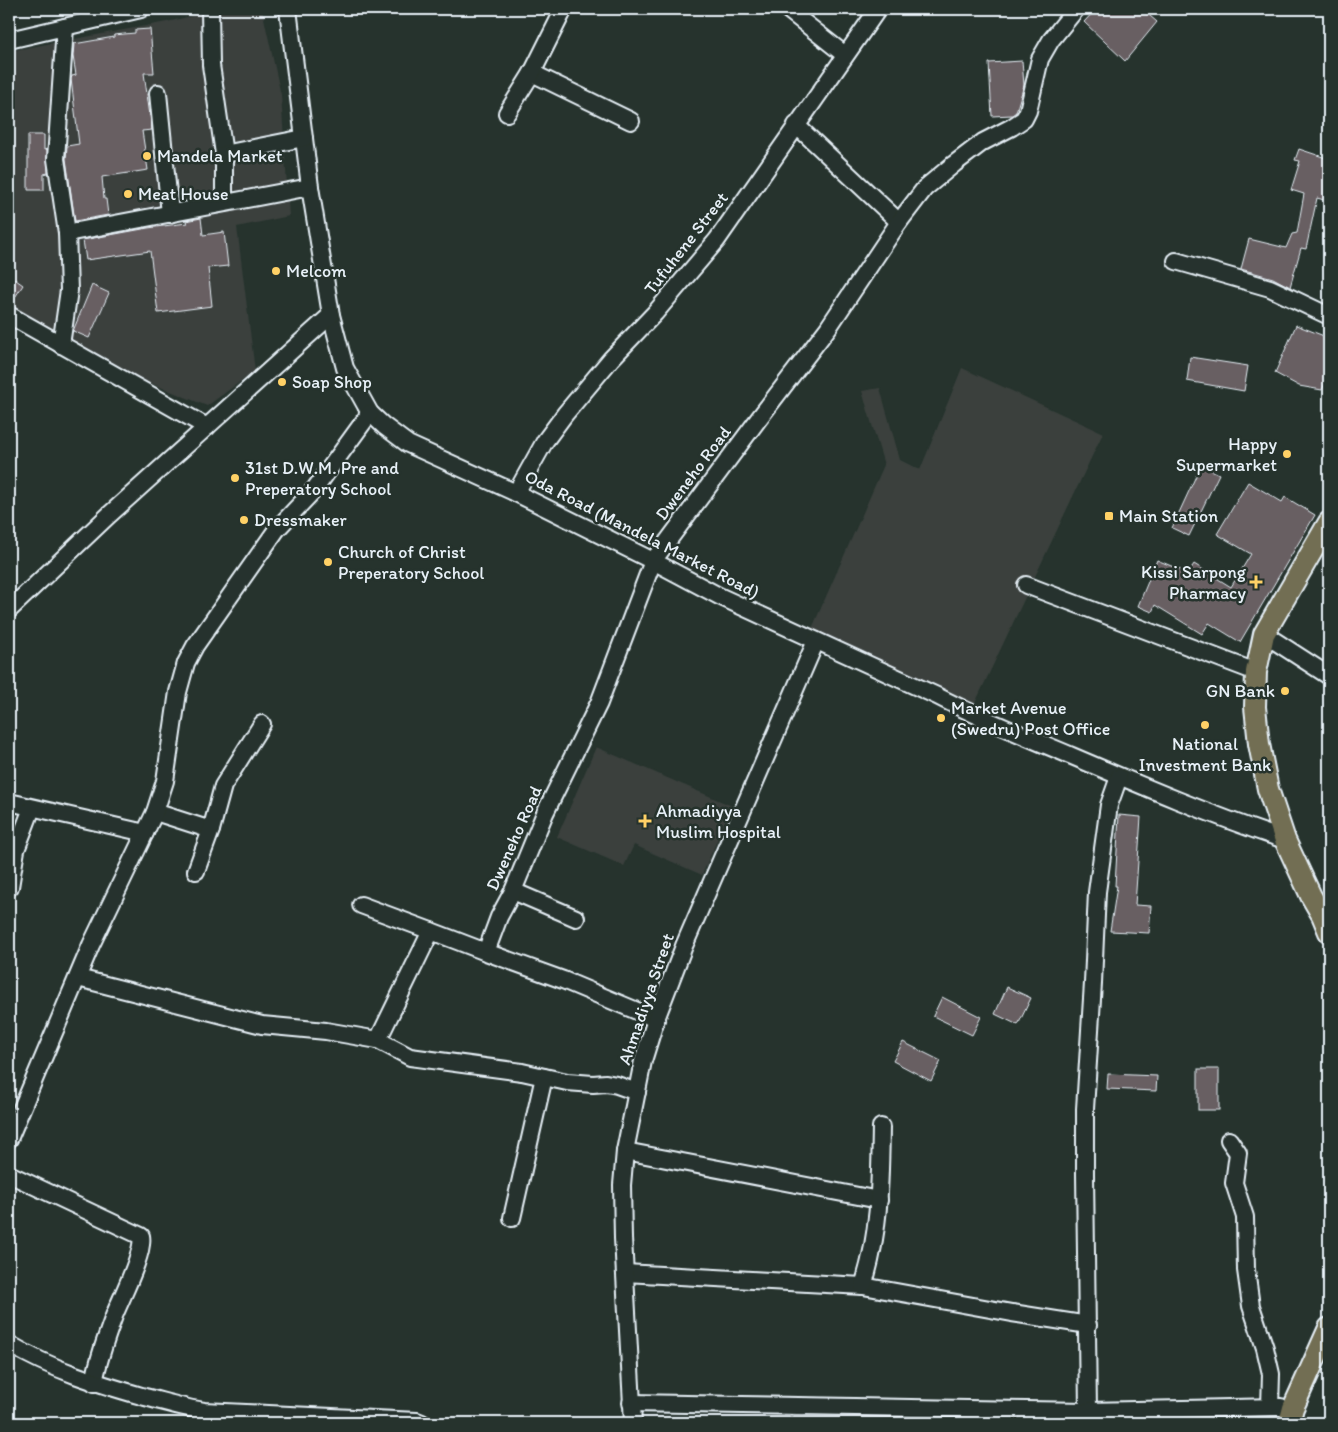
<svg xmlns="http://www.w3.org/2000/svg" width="1338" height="1432" viewBox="0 0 1338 1432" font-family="Itim,sans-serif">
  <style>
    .built { fill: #3a403d }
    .building { fill: #685e62; stroke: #e8f1f8 }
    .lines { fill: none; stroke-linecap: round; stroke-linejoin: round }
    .minor-casing { stroke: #e8f1f8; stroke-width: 20 }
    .major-casing { stroke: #e8f1f8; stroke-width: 24 }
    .minor { stroke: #26332d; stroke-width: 16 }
    .major { stroke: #726e52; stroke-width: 20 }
    .poi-dot { fill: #ffd166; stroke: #26332d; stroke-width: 2 }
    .labels { text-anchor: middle; stroke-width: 5; stroke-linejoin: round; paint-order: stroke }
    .poi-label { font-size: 18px; fill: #e8f1f8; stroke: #26332d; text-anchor: start }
    .street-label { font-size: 18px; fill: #e8f1f8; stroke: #26332d }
  </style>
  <rect width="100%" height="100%" fill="#26332d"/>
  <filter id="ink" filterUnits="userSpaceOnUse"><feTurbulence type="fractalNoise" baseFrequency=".02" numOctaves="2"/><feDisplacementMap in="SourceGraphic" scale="10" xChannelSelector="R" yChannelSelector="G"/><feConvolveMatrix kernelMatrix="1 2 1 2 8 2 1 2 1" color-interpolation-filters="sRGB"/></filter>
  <g filter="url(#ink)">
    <!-- built -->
    <g class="built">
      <path d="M221,9H262L281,95L289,216L237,227L255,371L207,406L84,356L9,306V51L167,22Z"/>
      <path d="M962,368L1103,433L968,718L806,642L884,465L862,391L880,388L900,460L920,470Z"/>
      <path d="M596,747L732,806L702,875L634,845L624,866L557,837Z"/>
    </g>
    <!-- building -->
    <g class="building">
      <path d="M1096,9H1142L1157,22L1125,61L1084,22Z"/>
      <path d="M150,29L154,73H144L152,130L142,131L148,170L102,177L104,199H106L108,215L75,221L66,159L67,146L79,144L71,79L72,76L76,75L73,56L74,44L114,37V35L135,33V30Z"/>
      <path d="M1022,61L1024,85L1016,112L1012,115L992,116L989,63Z"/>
      <path d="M28,135H44V150L47,149L48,173L44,174V190H28Z"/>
      <path d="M1299,149L1329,159V184L1324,200L1317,198L1306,249L1301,248L1290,287L1273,278L1241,269L1249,239L1286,248L1292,234L1297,233L1304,194L1291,190L1300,161L1295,160Z"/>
      <path d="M201,218L203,235L224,232L228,266L208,268L212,306L158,313L150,251L86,260L83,240L148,228L187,223L186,221Z"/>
      <path d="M9,275L23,285L10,305H9Z"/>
      <path d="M92,285L109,293L89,338L73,331Z"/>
      <path d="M1296,325L1329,338V375L1322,390L1299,386L1275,373Z"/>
      <path d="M1190,357L1248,366L1244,391L1187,381Z"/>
      <path d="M1201,465L1219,474L1189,536L1172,528Z"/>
      <path d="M1248,482L1282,502L1285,497L1315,515L1240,642L1209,623L1202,634L1155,605L1152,612L1138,606L1157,560L1188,573L1194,564L1231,587L1251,554L1217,534Z"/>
      <path d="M1119,815L1141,817L1135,905L1151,906L1149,933L1110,931L1117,886H1115Z"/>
      <path d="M1007,987L1031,998L1018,1025L995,1014Z"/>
      <path d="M942,997L981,1017L972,1035L933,1016Z"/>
      <path d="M903,1042L941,1061L931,1081L893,1061Z"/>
      <rect x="1198" y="1069" width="21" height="41"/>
      <path d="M1108,1074L1157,1076L1156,1091L1107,1089Z"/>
    </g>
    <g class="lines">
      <!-- minor casing -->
      <g class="minor-casing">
        <g id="minor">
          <path d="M210,9L211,65L224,154V203"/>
          <path d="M288,9L310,187L331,315L345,368L370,413L384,426L408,444L516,493L653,561L719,596L937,696C981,719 1027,737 1072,756C1142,786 1213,816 1285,840"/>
          <path d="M787,9L845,55"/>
          <path d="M9,40L141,9"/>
          <path d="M532,73L631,121"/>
          <path d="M158,93L170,214"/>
          <path d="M507,113L532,73L564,9"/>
          <path d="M796,125L899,222"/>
          <path d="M224,154L304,138"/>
          <path d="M67,233L310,187"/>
          <path d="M1176,261L1270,288L1329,316"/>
          <path d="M9,315L207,427"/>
          <path d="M61,345L69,290L67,233L56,159L65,27"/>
          <path d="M516,493L545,441L565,414L611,359L655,313L717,240L878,9"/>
          <path d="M1026,585L1256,672"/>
          <path d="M9,610L109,515L331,315"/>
          <path d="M1264,634L1329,676"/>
          <path d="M9,802L145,833"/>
          <path d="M155,812L211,830"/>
          <path d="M196,871L211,830L223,786L262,724"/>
          <path d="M10,887L16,850L32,808"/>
          <path d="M513,891L576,918"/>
          <path d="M361,905L431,931"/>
          <path d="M486,952L563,980L656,1019"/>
          <path d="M78,978L262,1025L326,1031L378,1040L410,1057L522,1072L567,1082L593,1084L606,1083L617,1085L637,1092"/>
          <path d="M378,1040L431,931L486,952L499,917L513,891L545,813L599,703L653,561L760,417L828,328L899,222L925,188L954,164L983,142L1012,127L1024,119L1028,111L1040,59L1051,40L1076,9"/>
          <path d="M9,1139L91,945L155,812L165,781L178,692L186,663L195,646L277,529L314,490L370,413"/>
          <path d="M1229,1140L1238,1153L1234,1183L1245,1217L1246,1270L1251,1306L1265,1348L1271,1374L1270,1407"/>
          <path d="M625,1151L879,1200"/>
          <path d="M9,1174L141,1236C145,1252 121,1298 114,1316C106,1338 98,1360 94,1383"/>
          <path d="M512,1218L544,1077"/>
          <path d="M625,1273L863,1286L1012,1313L1088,1325"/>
          <path d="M863,1286C880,1234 880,1181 881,1127"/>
          <path d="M9,1344C53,1370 96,1383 145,1397C165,1402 184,1408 204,1411L417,1421L422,1423"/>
          <path d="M631,1403L1088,1411L1085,1174V1109L1093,983L1097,892L1109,805L1119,777"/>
          <path d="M633,1423L623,1238L622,1185L625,1151L643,1061L656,1019L684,946L816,641"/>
          <path d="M1089,1423L1088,1411L1281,1407"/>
        </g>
      </g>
      <!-- major casing -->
      <g class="major-casing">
        <g id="major">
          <path d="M1329,522L1264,634L1256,672L1255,707L1259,744L1268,789L1285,840L1311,896L1322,915L1329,932"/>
          <path d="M1289,1423L1293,1408L1329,1328"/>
        </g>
      </g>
      <!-- minor -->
      <use href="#minor" class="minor"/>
      <!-- major -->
      <use href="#major" class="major"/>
    </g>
  </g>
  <!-- markers -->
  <g class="poi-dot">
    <circle cx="147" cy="156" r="5"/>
    <circle cx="128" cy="194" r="5"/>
    <circle cx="276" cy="271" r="5"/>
    <circle cx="282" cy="382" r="5"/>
    <circle cx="1287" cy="454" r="5"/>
    <circle cx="235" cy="478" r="5"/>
    <rect x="1104" y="511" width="10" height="10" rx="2.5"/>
    <circle cx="244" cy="520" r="5"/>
    <circle cx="328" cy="562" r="5"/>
    <path d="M1253.5 574.5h5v5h5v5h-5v5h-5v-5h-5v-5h5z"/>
    <circle cx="1285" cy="691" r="5"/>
    <circle cx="941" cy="718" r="5"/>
    <circle cx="1205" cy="725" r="5"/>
    <path d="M642.5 813.5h5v5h5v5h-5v5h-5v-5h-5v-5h5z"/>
  </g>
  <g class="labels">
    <!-- poi labels -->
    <g class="poi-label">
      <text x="157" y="162">Mandela Market</text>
      <text x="138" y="200">Meat House</text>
      <text x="286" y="277">Melcom</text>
      <text x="292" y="388">Soap Shop</text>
      <text x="1277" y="450" text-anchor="end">Happy<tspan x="1277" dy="21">Supermarket</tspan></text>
      <text x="245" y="474">31st D.W.M. Pre and<tspan x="245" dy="21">Preperatory School</tspan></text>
      <text x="1119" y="522">Main Station</text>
      <text x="254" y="526">Dressmaker</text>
      <text x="338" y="558">Church of Christ<tspan x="338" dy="21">Preperatory School</tspan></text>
      <text x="1246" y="578" text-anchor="end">Kissi Sarpong<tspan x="1246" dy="21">Pharmacy</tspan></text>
      <text x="1275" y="697" text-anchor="end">GN Bank</text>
      <text x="951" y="714">Market Avenue<tspan x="951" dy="21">(Swedru) Post Office</tspan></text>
      <text x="1205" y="750" text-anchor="middle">National<tspan x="1205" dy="21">Investment Bank</tspan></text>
      <text x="656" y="817">Ahmadiyya<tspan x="656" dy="21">Muslim Hospital</tspan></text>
    </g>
    <!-- street labels -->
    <g class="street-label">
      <text transform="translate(686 243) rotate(-52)" y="6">Tufuhene Street</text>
      <text transform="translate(693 473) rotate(-53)" y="6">Dweneho Road</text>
      <text transform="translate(642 534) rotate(27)" y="6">Oda Road (Mandela Market Road)</text>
      <text transform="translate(514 838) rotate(-66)" y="6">Dweneho Road</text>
      <text transform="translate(646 999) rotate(-71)" y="6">Ahmadiyya Street</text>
    </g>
  </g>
  <!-- margin -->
  <rect width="1338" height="1432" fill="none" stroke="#26332d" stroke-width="30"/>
  <rect x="15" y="15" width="1308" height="1402" fill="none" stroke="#e8f1f8" stroke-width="2" filter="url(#ink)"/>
</svg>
